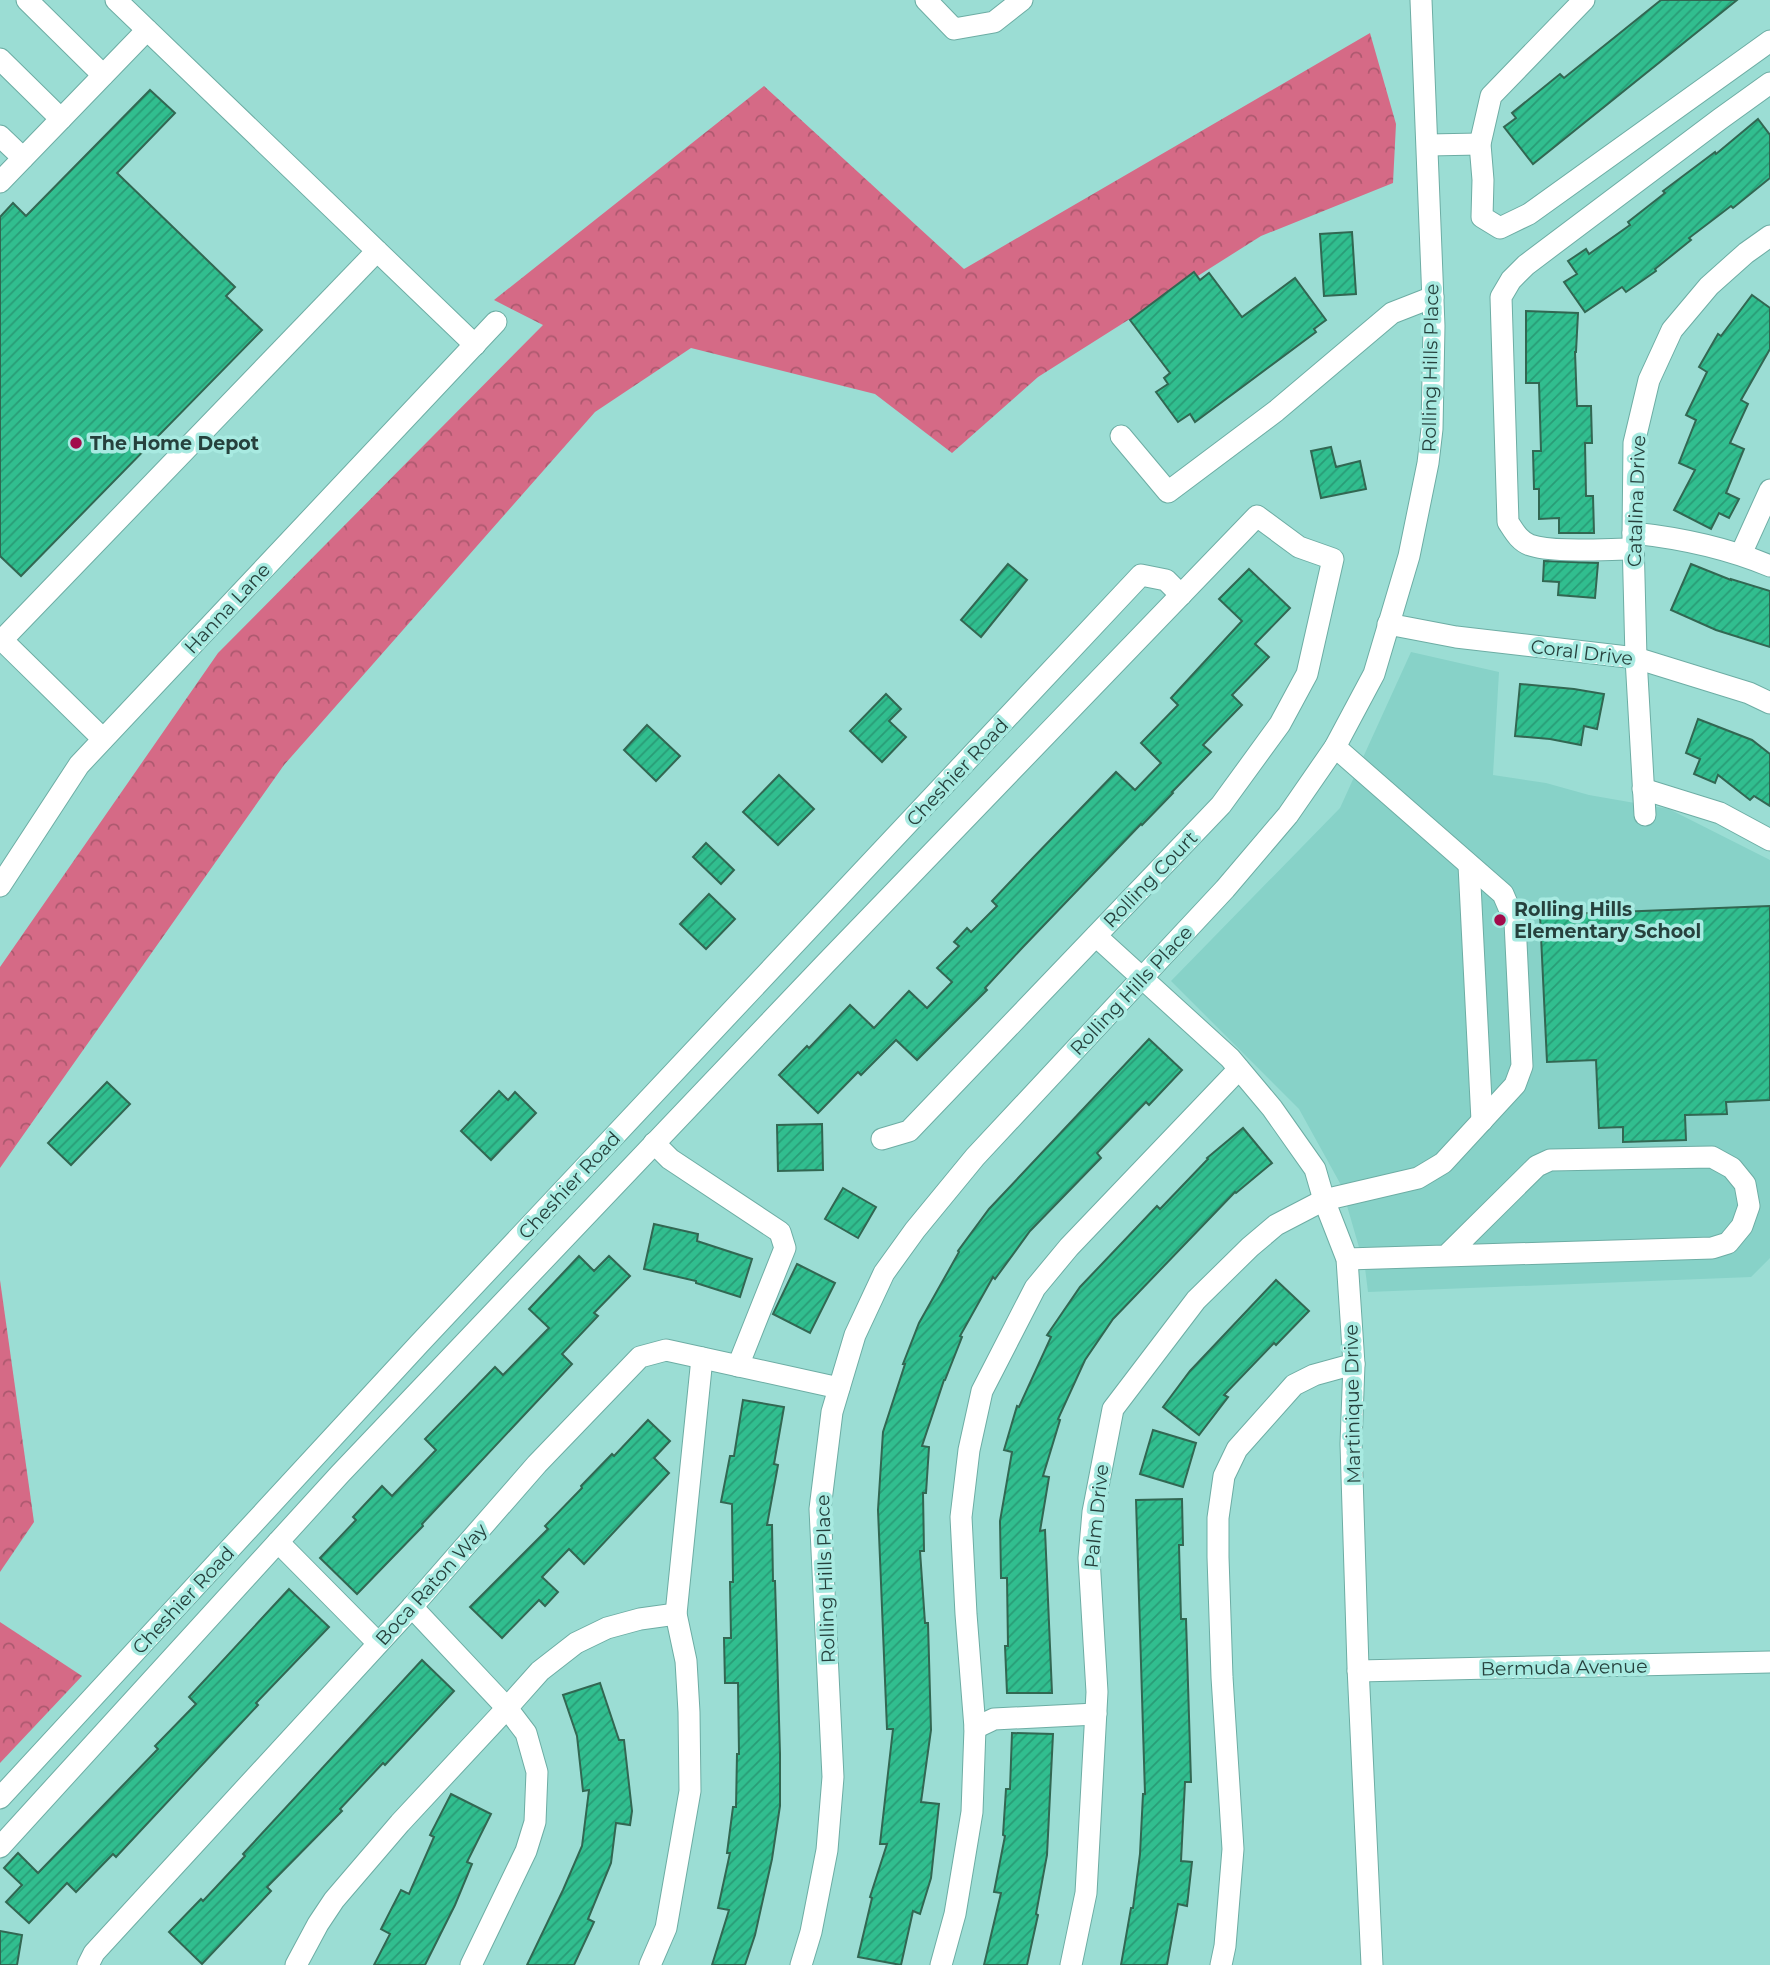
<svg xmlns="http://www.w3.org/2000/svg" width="1770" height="1965" viewBox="0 0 1770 1965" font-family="Montserrat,sans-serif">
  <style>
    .built { fill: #87d2c8 }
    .forest { fill: url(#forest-crowns) }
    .building { fill: url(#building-hatch); stroke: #326752; stroke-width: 2 }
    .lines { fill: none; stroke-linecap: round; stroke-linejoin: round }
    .minor-casing { stroke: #6dada4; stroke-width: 23 }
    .minor { stroke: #fff; stroke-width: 21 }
    .poi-dot { fill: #a20b4b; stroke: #a8eae1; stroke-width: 2.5 }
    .labels { text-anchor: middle; stroke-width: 7; stroke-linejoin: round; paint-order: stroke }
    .street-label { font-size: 19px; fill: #26413d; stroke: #a8eae1 }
    .poi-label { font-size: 19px; font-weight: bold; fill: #26413d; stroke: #a8eae1; text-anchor: start }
  </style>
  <defs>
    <pattern id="forest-crowns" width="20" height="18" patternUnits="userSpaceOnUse" patternTransform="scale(1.75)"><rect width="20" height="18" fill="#d56a86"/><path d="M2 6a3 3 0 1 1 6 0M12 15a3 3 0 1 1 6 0" fill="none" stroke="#ad596f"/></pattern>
    <pattern id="building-hatch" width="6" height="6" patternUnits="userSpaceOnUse" patternTransform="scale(1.75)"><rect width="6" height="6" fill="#31be8f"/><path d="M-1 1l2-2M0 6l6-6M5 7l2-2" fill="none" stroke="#299c76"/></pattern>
  </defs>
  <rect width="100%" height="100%" fill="#9bddd4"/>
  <!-- built -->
  <path class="built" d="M1411,652L1499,672L1493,775L1546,783L1589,795L1669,809L1770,860V1258L1751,1277L1368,1292L1365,1268L1341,1185L1299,1109L1171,981L1340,808Z"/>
  <!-- forest -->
  <g class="forest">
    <path d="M1370,33L1396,124L1393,183L1261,236L1038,377L952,453L875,394L691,348L595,412L284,765L0,1168V967L218,653L543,325L494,300L764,86L964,269Z"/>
    <path d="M0,1280L34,1522L0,1572Z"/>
    <path d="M0,1622L82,1676L0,1763Z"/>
  </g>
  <!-- building -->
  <g class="building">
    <path d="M1661,0H1737L1533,164L1504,127L1516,118L1512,113L1560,74L1564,78Z"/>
    <path d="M150,90L175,113L117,173L235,287L226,296L262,330L21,576L0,556V217L13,203L26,216Z"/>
    <path d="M1758,119L1770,135V178L1733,208L1731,206L1689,238L1691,240L1655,269L1656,271L1626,292L1622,287L1585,312L1564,282L1577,274L1568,261L1586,249L1589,254L1630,225L1628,222L1665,193L1663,191L1715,152L1716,154Z"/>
    <path d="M1352,232L1356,294L1324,296L1320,234Z"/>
    <path d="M1194,272L1200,280L1209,273L1242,317L1295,278L1326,320L1314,329L1316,332L1195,422L1190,414L1178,422L1156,392L1168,384L1164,378L1170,373L1130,320Z"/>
    <path d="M1752,295L1770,308V349L1741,400L1748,404L1730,443L1744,449L1726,493L1739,499L1729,518L1719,513L1711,529L1674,510L1695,470L1679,463L1696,420L1686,415L1707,372L1699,367L1718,334L1721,336Z"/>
    <path d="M1526,311L1578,313L1576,352H1575L1577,406H1591L1592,443H1585L1586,496H1593L1594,533H1559V518L1539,519V489H1534L1533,451H1541L1539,383H1526Z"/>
    <path d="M1331,447L1336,467L1360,461L1366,489L1321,498L1311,451Z"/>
    <path d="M1544,561L1598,563L1595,598L1558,595L1559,582L1543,581Z"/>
    <path d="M1008,564L1027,580L981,637L961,620Z"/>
    <path d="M1691,564L1731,580V579L1770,591V647L1716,630L1671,610Z"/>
    <path d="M1249,569L1290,608L1255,644L1269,657L1232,695L1242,705L1203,745L1211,752L1172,792L1173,793L1142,825L1141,824L1023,947L985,988L987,990L917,1060L896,1040L861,1075L858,1072L818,1113L779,1075L807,1046L809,1048L850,1005L874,1028L909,991L927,1008L952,982L937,968L959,946L954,942L967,928L971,932L997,906L992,901L1027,864L1116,772L1135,790L1161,763L1141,743L1178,705L1171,698L1242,621L1219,599Z"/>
    <path d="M1520,684L1574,689L1604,694L1597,729L1584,726L1581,745L1550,739L1515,736Z"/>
    <path d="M886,694L901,709L889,721L906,737L882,762L850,731Z"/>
    <path d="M1698,719L1752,740L1770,754V806L1754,796L1750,800L1718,775L1715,783L1694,774L1700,759L1686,753Z"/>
    <path d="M647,725L680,756L656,781L624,750Z"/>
    <path d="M779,775L814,809L778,845L743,812Z"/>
    <path d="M706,843L734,870L721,884L693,857Z"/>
    <path d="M709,894L735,919L706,949L680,924Z"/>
    <path d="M1770,906V1100L1726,1102L1727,1114L1685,1115L1686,1140L1623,1142V1127L1599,1128L1596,1060L1547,1062L1540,915Z"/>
    <path d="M1149,1039L1182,1070L1149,1105L1146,1102L1097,1153L1101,1158L1030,1231L995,1279L993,1277L960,1336L962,1337L945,1380H944L922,1446L929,1447L926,1493H923L924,1551H920L925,1623H928L931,1730L921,1802L939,1804L931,1878L920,1914L913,1911L901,1965L858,1957L872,1898L870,1897L887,1844H880L893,1729H887L878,1510L883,1432L905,1364H903L919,1323L959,1252L958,1251L989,1209Z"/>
    <path d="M107,1082L130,1104L71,1165L48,1143Z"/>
    <path d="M499,1091L508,1100L515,1092L536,1113L491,1160L461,1131Z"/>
    <path d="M822,1124L823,1170L778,1171L777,1125Z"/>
    <path d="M1243,1128L1272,1163L1236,1193L1235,1192L1113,1319L1085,1360L1058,1419L1060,1420L1043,1476L1049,1477L1040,1531L1045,1530L1052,1693H1007L1005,1646H1008L1007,1578H1001L1000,1521L1012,1452L1004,1450L1017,1406L1019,1407L1051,1337L1047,1335L1080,1287L1157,1206L1160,1209L1208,1159L1207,1158Z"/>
    <path d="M843,1188L876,1207L858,1238L825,1219Z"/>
    <path d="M654,1224L698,1234L697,1241L752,1259L740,1297L696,1283V1281L644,1269Z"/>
    <path d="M579,1256L594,1271L609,1256L630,1276L594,1313L598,1316L562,1354L572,1364L422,1524L423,1526L357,1594L320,1558L356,1520L353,1517L382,1486L392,1496L436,1450L425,1439L495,1367L503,1375L549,1328L529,1309Z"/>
    <path d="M797,1264L835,1283L810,1333L773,1314Z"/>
    <path d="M1276,1280L1309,1311L1276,1345L1274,1343L1224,1395L1228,1397L1199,1435L1163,1407L1190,1371Z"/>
    <path d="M743,1400L784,1407L774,1464L778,1465L767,1525H772L773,1581H775L780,1754V1806L772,1859L755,1935L745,1965H712L729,1910L718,1908L730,1853H727L733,1807H736L737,1754H739L738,1683H725L724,1638H731L730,1582H733L732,1504L721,1502L730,1456H734Z"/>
    <path d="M648,1420L670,1441L654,1458L669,1473L584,1564L569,1549L542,1577L558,1592L545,1606L539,1600L502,1638L470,1607L548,1529L545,1526L582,1488L581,1486L612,1454L614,1456Z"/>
    <path d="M1153,1430L1196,1443L1183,1487L1140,1474Z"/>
    <path d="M1182,1499L1183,1545H1179L1181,1619H1186L1191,1782H1185L1181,1861L1192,1862L1187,1906L1178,1904L1167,1965H1121L1131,1908H1133L1140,1854L1143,1794H1145L1136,1500Z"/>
    <path d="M289,1589L329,1627L256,1703L258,1705L116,1857L113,1854L76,1892L67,1883L29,1923L6,1902L22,1885L4,1868L18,1853L38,1873L158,1749L155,1746L196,1704L189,1697Z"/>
    <path d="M422,1660L454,1691L385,1765L383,1763L340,1809L342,1811L267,1887L271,1891L202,1964L169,1932L201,1899L203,1901L245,1856L243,1854Z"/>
    <path d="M600,1683L619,1740H624L632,1811L630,1825L616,1823L611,1863L588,1919L594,1922L574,1965H527L563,1890L582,1846L589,1790L583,1791L577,1736L563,1695Z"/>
    <path d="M1012,1733L1053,1734L1047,1855L1036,1914L1038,1915L1027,1965H984L1001,1893L994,1892L1005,1836L1003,1835L1006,1789H1010Z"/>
    <path d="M451,1794L491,1814L467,1862L472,1864L455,1905L425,1965H374L390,1934L381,1929L401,1890L409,1894L434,1837L430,1835Z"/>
    <path d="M0,1931L22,1935L17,1965H0Z"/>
  </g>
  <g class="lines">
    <!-- minor casing -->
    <g class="minor-casing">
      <g id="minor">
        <path d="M27,0L103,75"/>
        <path d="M116,0L475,345"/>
        <path d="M926,0L954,29L994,22L1022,0"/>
        <path d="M1584,0L1491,96L1480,144L1483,180L1482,217L1500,228L1529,214L1770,41"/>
        <path d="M0,59L61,119"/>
        <path d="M0,136L23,158"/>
        <path d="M1428,145L1480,144"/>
        <path d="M0,182L147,30"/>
        <path d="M1121,436L1168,492L1276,411L1392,313L1433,297"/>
        <path d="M1633,533C1680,538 1727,548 1770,566"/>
        <path d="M1633,549C1607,549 1552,553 1530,545C1519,541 1514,531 1508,522L1501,297L1511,280L1526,265L1720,119L1770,83"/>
        <path d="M1741,554L1770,490"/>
        <path d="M1388,624L1456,637L1636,658L1749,693L1770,703"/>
        <path d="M0,638L103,739"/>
        <path d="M2,640L377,251"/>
        <path d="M1643,789L1720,813L1770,840"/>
        <path d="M1645,815L1636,658L1633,538L1634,443L1649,380L1672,330L1709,286L1746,253L1770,236"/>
        <path d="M1469,865L1482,1121"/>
        <path d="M0,886L79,765L496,322"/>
        <path d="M1096,936L1230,1058L1272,1108L1315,1169L1324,1200L1347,1259L1354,1364L1351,1444L1358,1667L1372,1965"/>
        <path d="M654,1143L670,1159L780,1232L785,1248L738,1366"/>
        <path d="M1347,1259L1712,1248L1728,1243L1742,1226L1749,1206L1745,1184L1732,1168L1712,1157L1550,1160L1537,1166L1447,1255"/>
        <path d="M278,1542L378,1643"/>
        <path d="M412,1607L507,1708L526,1733L537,1772L535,1822L526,1851L471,1965"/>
        <path d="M1358,1671L1770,1662"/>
        <path d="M975,1728L994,1719L1096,1714"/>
        <path d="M0,1798L419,1344L1141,575L1166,580L1181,595"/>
        <path d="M0,1847L340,1474L826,963L1257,516L1299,547L1333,559L1307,674L1280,724L1221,805L909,1131L882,1139"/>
        <path d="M88,1965L94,1953L412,1607L537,1464L640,1357L666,1350L839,1388"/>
        <path d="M296,1965L318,1924L334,1900L400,1823L507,1708L540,1671L576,1643L607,1628L640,1619L676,1614"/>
        <path d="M650,1965L666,1928L690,1791L689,1712L686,1661L676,1614L702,1358"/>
        <path d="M801,1965L811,1932L827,1850L833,1777L820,1509L832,1412L855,1335L884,1273L915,1230L975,1157L1225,889L1288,815L1335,747L1374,674L1409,556L1428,463L1432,429L1434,326L1421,0"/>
        <path d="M941,1965L955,1914L972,1812L975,1728L966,1614L961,1517L969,1450L982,1391L1035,1288L1069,1247L1239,1069"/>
        <path d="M1071,1965L1086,1893L1097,1692L1089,1558L1093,1512L1113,1409L1196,1300L1250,1247L1276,1225L1324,1200L1418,1178L1443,1163L1515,1085L1522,1066L1515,922L1503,894L1335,747"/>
        <path d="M1221,1965L1225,1946L1233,1849L1222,1677L1218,1557V1518L1224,1476L1237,1449L1294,1385L1314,1375L1354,1364"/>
      </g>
    </g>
    <!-- minor -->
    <use href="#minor" class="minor"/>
  </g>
  <!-- markers -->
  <g class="poi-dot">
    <circle cx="76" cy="443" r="7"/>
    <circle cx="1500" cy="920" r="7"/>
  </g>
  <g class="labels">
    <!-- street labels -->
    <g class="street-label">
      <text transform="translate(1430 368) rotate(-89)" y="7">Rolling Hills Place</text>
      <text transform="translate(1636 501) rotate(-88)" y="7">Catalina Drive</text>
      <text transform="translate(227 608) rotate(-47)" y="7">Hanna Lane</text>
      <text transform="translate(1582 652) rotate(7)" y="7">Coral Drive</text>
      <text transform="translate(957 772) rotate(-47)" y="7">Cheshier Road</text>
      <text transform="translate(1150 879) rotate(-46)" y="7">Rolling Court</text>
      <text transform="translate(1131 990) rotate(-47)" y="7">Rolling Hills Place</text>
      <text transform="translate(569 1185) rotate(-47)" y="7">Cheshier Road</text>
      <text transform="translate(1352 1404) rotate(-91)" y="7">Martinique Drive</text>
      <text transform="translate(1096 1516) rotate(-84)" y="7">Palm Drive</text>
      <text transform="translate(825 1579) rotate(-92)" y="7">Rolling Hills Place</text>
      <text transform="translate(431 1584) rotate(-48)" y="7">Boca Raton Way</text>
      <text transform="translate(183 1600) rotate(-47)" y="7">Cheshier Road</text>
      <text transform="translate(1564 1667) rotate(-1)" y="7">Bermuda Avenue</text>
    </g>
    <!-- poi labels -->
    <g class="poi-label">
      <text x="90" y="450">The Home Depot</text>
      <text x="1514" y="916">Rolling Hills<tspan x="1514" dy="22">Elementary School</tspan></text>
    </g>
  </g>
</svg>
